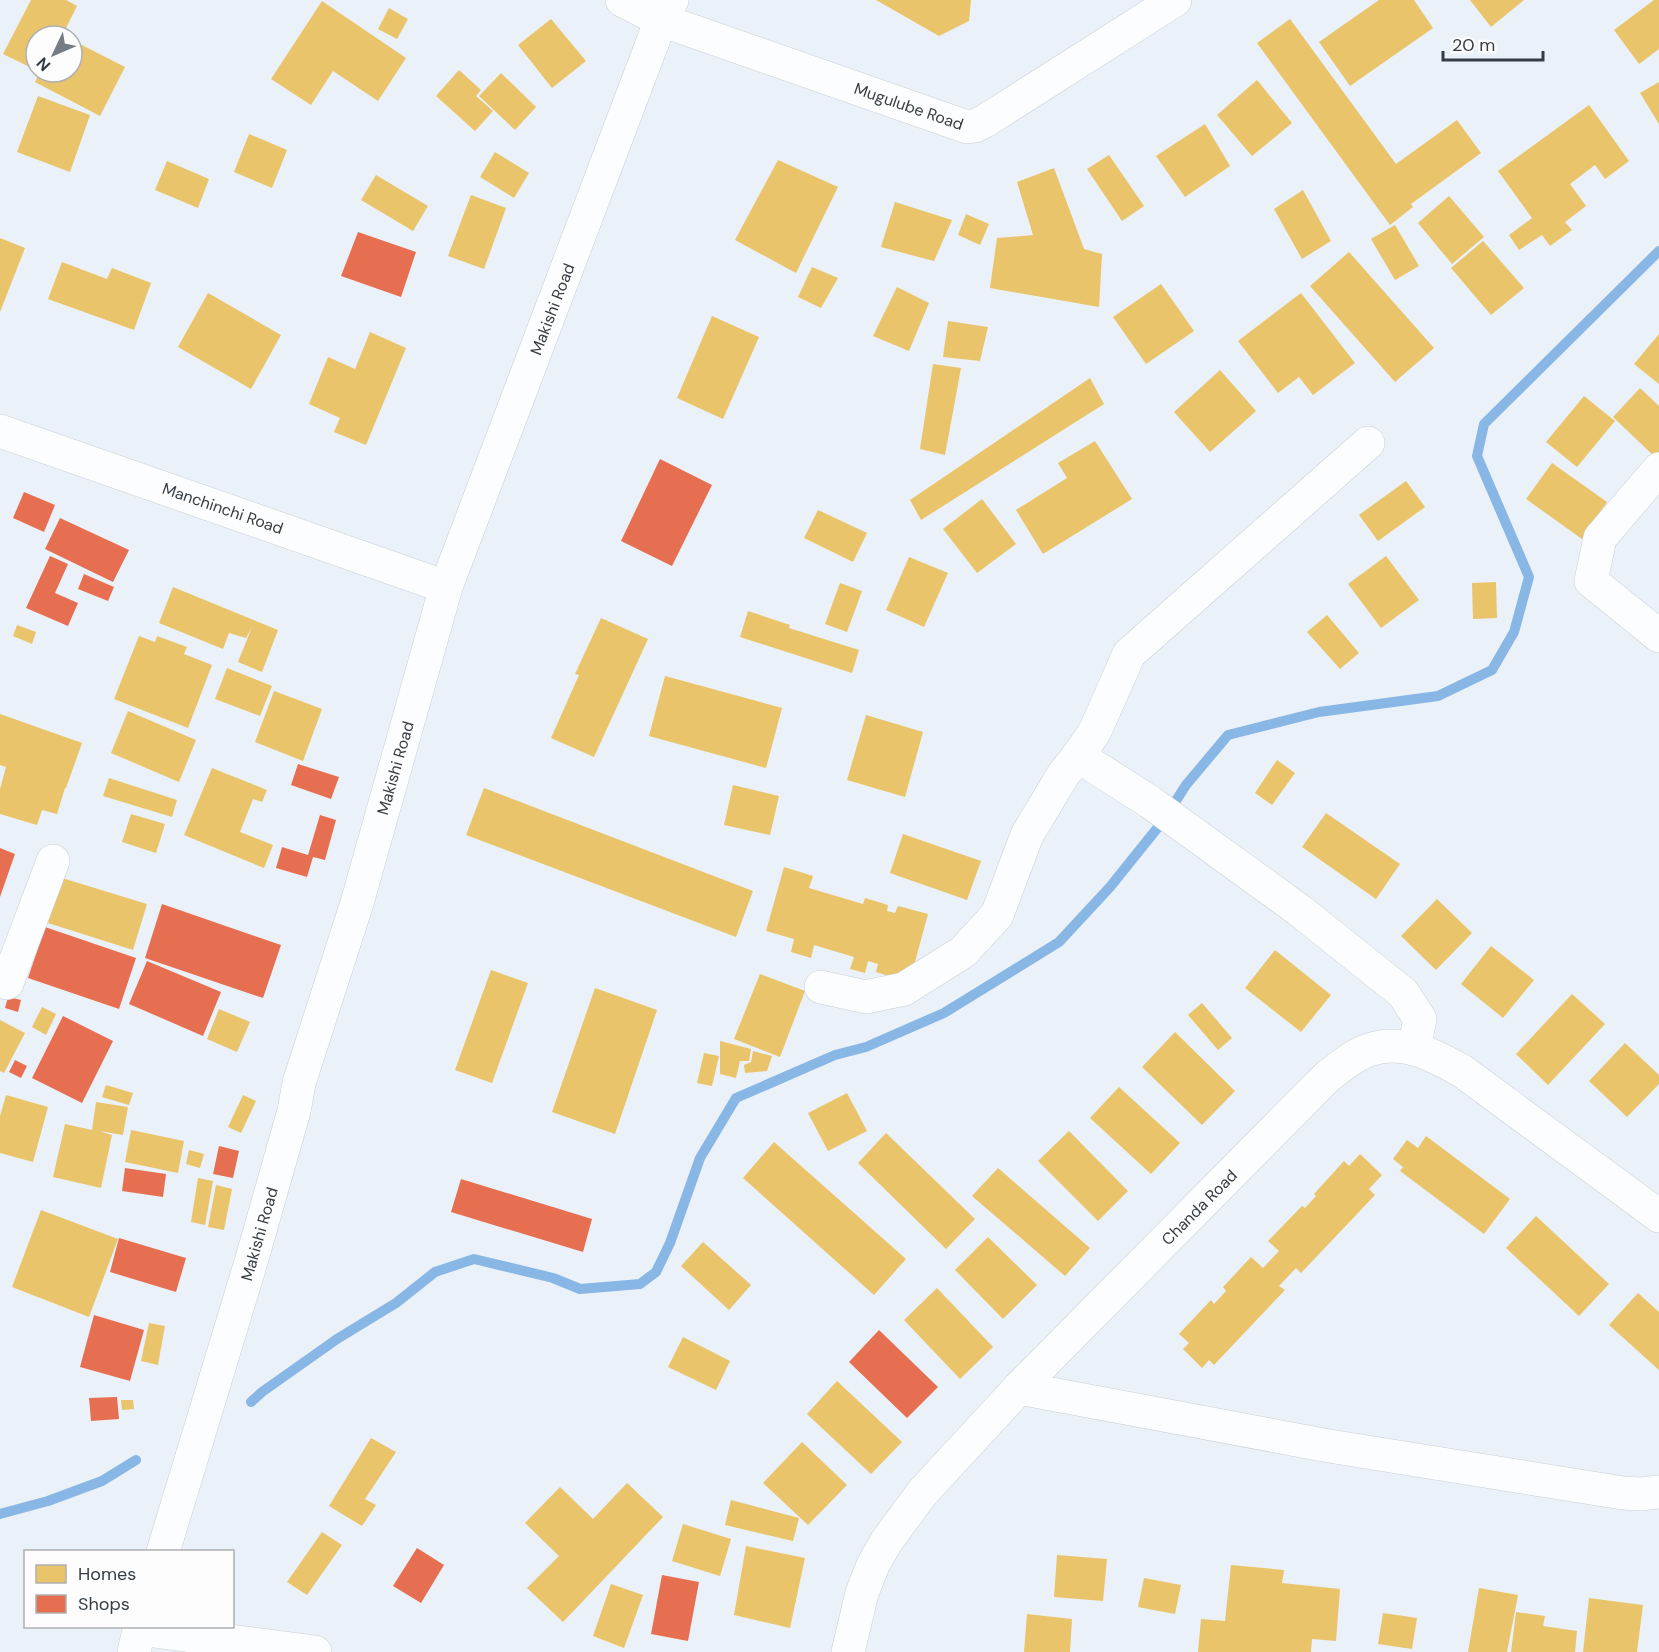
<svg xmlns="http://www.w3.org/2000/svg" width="1659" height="1652" viewBox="0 0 1659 1652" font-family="'DM Sans',sans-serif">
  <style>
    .homes { fill: #e9c46a }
    .shops { fill: #e76f51 }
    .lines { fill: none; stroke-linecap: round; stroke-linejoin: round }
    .stream { stroke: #88b7e5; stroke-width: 10 }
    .street-casing { stroke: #c9cfd6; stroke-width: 34 }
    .secondary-casing { stroke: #c9cfd6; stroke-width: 34 }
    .street { stroke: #fcfdfe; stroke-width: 33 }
    .secondary { stroke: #fcfdfe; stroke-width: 33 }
    .labels { text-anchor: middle; stroke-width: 6; stroke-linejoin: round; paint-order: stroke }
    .street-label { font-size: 16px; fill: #353d44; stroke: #fdfdfd }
  </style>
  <rect width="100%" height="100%" fill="#ebf1f8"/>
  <!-- homes -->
  <g class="homes">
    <path d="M31,0H66L77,6L62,36H36V70L3,54Z"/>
    <path d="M876,0H971L969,21L939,36Z"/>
    <path d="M1379,0H1414L1433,28L1350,86L1319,42Z"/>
    <path d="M1470,0H1524L1491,27Z"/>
    <path d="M1654,0H1659V49L1639,64L1614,30Z"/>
    <path d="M322,1L406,58L378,101L333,71L311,105L271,79Z"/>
    <path d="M389,8L408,19L397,39L378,29Z"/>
    <path d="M551,19L586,61L552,88L518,45Z"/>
    <path d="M1290,19L1396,164L1457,120L1481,153L1411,204L1413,207L1390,225L1257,43Z"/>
    <path d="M72,40L125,67L100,116L35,82L40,72H72Z"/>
    <path d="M459,70L481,90L476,96L493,111L475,131L436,96Z"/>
    <path d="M501,73L536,107L515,130L479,96Z"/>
    <path d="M1257,80L1292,123L1252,156L1217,115Z"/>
    <path d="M1659,82V124L1640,93Z"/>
    <path d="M38,96L90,115L70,172L17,152Z"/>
    <path d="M1589,105L1629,161L1605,179L1595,165L1570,184L1586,206L1565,222L1572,230L1550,246L1542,235L1519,250L1509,235L1532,218L1498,171Z"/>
    <path d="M1205,124L1230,166L1185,197L1156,156Z"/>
    <path d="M249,134L287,150L272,188L234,172Z"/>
    <path d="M495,152L529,173L514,198L480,177Z"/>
    <path d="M1109,155L1144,206L1122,221L1087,169Z"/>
    <path d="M778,160L838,187L796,273L735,240Z"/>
    <path d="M167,161L209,179L198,208L155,190Z"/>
    <path d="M1054,168L1084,249L1102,254L1099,307L990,288L997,238L1033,235L1017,182Z"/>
    <path d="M376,175L428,206L413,231L361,200Z"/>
    <path d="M1303,190L1331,241L1302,259L1274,209Z"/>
    <path d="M471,195L506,208L484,269L448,256Z"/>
    <path d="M1449,196L1484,237L1452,264L1418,223Z"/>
    <path d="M895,202L952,220L934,261L881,247Z"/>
    <path d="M966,214L989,224L980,245L958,235Z"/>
    <path d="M1395,225L1419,266L1395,280L1371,239Z"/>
    <path d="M0,238L25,248L0,312Z"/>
    <path d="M1483,241L1524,288L1491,315L1451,268Z"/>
    <path d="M1349,252L1434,348L1395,382L1310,286Z"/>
    <path d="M62,262L107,279L112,268L151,283L134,330L48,299Z"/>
    <path d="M812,267L838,278L821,308L798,297Z"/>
    <path d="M1161,284L1194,331L1146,364L1113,317Z"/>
    <path d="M897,287L929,303L909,351L873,336Z"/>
    <path d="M208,293L281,335L251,389L178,347Z"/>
    <path d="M1301,293L1355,363L1313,395L1299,377L1278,393L1238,341Z"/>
    <path d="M712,316L759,337L723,419L677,398Z"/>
    <path d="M948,321L988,327L980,361L943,357Z"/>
    <path d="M370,332L406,348L366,445L334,432L340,418L309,404L328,357L355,369Z"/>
    <path d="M1659,334V384L1634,364Z"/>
    <path d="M933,364L961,368L945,455L920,449Z"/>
    <path d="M1220,370L1256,411L1210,452L1174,412Z"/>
    <path d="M1090,378L1104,404L921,520L910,500Z"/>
    <path d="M1640,388L1659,406V458L1657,459L1613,417Z"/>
    <path d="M1584,396L1615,421L1577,467L1546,442Z"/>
    <path d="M1095,441L1132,499L1043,554L1016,510L1067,478L1058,463Z"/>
    <path d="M1552,463L1607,502L1582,539L1526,499Z"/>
    <path d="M1406,481L1425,507L1378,541L1359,515Z"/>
    <path d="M982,499L1016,544L977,573L943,529Z"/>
    <path d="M818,510L867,533L853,562L804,538Z"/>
    <path d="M1386,556L1419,600L1381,628L1348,584Z"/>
    <path d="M909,557L948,573L924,627L886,610Z"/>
    <path d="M1496,582L1497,618L1473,619L1472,583Z"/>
    <path d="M840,583L862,591L847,632L825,624Z"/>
    <path d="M173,587L278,630L262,672L238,662L252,627L246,638L229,633L223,649L159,623Z"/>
    <path d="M748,611L790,625L789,628L859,650L852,673L740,637Z"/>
    <path d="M1327,615L1359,653L1340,669L1307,632Z"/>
    <path d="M601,618L648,639L594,757L551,738L579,675L575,674Z"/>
    <path d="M17,625L36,632L32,644L13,636Z"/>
    <path d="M139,636L155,642L157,636L187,647L184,654L212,665L188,728L114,699Z"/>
    <path d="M227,668L272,686L260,716L215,699Z"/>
    <path d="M665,676L782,708L766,768L649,736Z"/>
    <path d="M274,691L322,709L303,761L255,742Z"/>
    <path d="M128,711L196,740L179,782L111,753Z"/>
    <path d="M0,714L82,743L66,788H65L57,814L42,810L37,825L0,814V789L6,767L0,765Z"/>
    <path d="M866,715L923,732L905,797L847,780Z"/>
    <path d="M1277,760L1295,773L1272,805L1255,793Z"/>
    <path d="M212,768L267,790L262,802L253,799L240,832L273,845L264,868L184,835Z"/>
    <path d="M109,778L177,800L172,817L103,796Z"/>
    <path d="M733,785L779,796L770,835L724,825Z"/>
    <path d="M484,788L753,891L736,937L466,835Z"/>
    <path d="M1326,813L1400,864L1376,899L1302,847Z"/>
    <path d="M131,814L165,824L156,853L122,842Z"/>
    <path d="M903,834L981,861L967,900L890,873Z"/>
    <path d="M784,867L813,876L809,888L863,904L865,898L888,905L887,911L895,913L898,906L928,914L913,969L906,967L902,980L876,972L878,964L868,961L865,973L850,969L854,957L814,945L811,958L791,952L794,939L766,931Z"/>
    <path d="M62,878L147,904L133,950L48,923Z"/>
    <path d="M1437,899L1472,933L1436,970L1401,936Z"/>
    <path d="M1491,946L1534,980L1503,1018L1461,984Z"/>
    <path d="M1275,950L1331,995L1301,1032L1245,988Z"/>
    <path d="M491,970L528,983L492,1083L455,1070Z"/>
    <path d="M760,974L805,991L780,1057L734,1039Z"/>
    <path d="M595,988L657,1010L615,1134L552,1112Z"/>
    <path d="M1572,994L1605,1024L1548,1085L1516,1054Z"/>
    <path d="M1202,1003L1232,1038L1218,1050L1188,1015Z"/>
    <path d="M42,1007L56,1014L46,1035L32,1027Z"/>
    <path d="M219,1009L250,1022L237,1052L207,1039Z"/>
    <path d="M0,1020L25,1033L4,1073L0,1071Z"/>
    <path d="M1175,1032L1235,1091L1202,1125L1142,1067Z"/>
    <path d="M720,1041L751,1049L749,1061H740L736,1078L720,1074Z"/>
    <path d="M1625,1043L1659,1075V1084L1627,1117L1589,1081Z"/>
    <path d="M753,1051L772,1056L767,1071L745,1073L744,1065L751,1062Z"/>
    <path d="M704,1053L719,1056L712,1086L697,1083Z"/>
    <path d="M106,1085L133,1093L129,1105L102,1097Z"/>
    <path d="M1119,1087L1180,1143L1151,1174L1090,1118Z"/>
    <path d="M847,1093L867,1131L828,1151L808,1113Z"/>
    <path d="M6,1095L48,1107L33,1162L0,1153V1116Z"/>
    <path d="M243,1095L256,1101L241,1133L228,1127Z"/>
    <path d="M96,1102L128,1107L123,1135L99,1131L112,1135L101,1188L53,1177L65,1124L92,1130Z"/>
    <path d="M131,1130L184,1141L178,1173L125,1162Z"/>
    <path d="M1069,1131L1128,1191L1098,1221L1038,1161Z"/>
    <path d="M886,1133L975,1219L946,1249L858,1163Z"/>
    <path d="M1426,1136L1510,1199L1484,1234L1400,1171L1403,1167L1393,1159L1407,1140L1418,1148Z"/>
    <path d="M774,1142L906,1259L874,1295L743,1178Z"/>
    <path d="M189,1150L204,1154L200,1168L186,1164Z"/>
    <path d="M1360,1154L1382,1175L1369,1189L1375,1195L1301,1273L1296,1268L1279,1286L1285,1290L1214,1365L1209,1360L1202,1368L1183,1349L1189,1343L1179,1334L1211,1300L1214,1304L1226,1291L1223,1287L1251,1257L1263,1268L1279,1251L1268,1241L1302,1206L1305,1208L1316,1196L1314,1194L1344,1161L1349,1166Z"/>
    <path d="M998,1168L1090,1248L1065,1276L972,1196Z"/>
    <path d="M198,1178L213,1181L205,1225L191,1222Z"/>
    <path d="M216,1185L232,1189L224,1230L208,1227Z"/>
    <path d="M41,1210L118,1239L89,1317L12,1287Z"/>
    <path d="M1536,1216L1609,1284L1579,1316L1506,1248Z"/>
    <path d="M988,1237L1037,1285L1003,1319L955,1270Z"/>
    <path d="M703,1242L751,1285L729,1310L681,1266Z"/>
    <path d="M937,1288L993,1347L960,1379L904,1320Z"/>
    <path d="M1638,1293L1659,1312V1370L1609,1325Z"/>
    <path d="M149,1323L165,1326L158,1365L141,1361Z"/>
    <path d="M683,1337L730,1361L716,1390L668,1367Z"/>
    <path d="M837,1381L902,1442L871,1474L807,1414Z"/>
    <path d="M121,1400H133L134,1409L122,1410Z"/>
    <path d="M371,1438L396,1452L365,1499L376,1505L362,1526L329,1506Z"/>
    <path d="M802,1442L847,1485L808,1525L763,1483Z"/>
    <path d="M627,1483L663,1517L563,1622L527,1588L559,1556L525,1523L560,1487L593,1519Z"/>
    <path d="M731,1500L799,1518L793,1541L725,1525Z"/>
    <path d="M683,1524L731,1539L720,1576L672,1561Z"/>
    <path d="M322,1532L342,1545L307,1595L287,1582Z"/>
    <path d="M746,1546L805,1558L790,1628L734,1615Z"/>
    <path d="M1057,1555L1107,1559L1103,1601L1054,1597Z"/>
    <path d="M1231,1565L1284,1570L1282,1583L1340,1589L1336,1641L1312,1639L1311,1652H1198L1201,1619L1225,1621Z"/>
    <path d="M1144,1578L1181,1585L1175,1614L1138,1607Z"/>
    <path d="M611,1584L643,1595L624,1648L593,1636Z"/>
    <path d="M1479,1588L1518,1595L1507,1652H1468Z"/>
    <path d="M1589,1598L1643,1605L1637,1652H1583Z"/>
    <path d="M1516,1612L1545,1616L1543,1626L1577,1631L1575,1652H1511Z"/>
    <path d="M1383,1613L1417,1618L1412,1649L1378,1644Z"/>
    <path d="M1027,1614L1072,1619L1070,1652H1024Z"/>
  </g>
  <!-- shops -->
  <g class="shops">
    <path d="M358,232L416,252L401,297L341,276Z"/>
    <path d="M660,459L712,485L672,566L621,541Z"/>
    <path d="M24,492L55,505L44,532L13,518Z"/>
    <path d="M60,518L129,550L113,582L45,549Z"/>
    <path d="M50,556L68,564L55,593L78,603L68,626L26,608Z"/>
    <path d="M84,574L114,587L108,601L78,589Z"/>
    <path d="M298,764L339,777L331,799L291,785Z"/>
    <path d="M320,815L336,820L325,860L313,857L307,877L276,868L282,847L308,855Z"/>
    <path d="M0,848L15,854L0,897Z"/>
    <path d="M162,904L281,945L263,998L145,958Z"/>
    <path d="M45,927L136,958L119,1009L28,978Z"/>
    <path d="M147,961L221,992L203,1036L129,1004Z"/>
    <path d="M8,997L21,1000L18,1012L5,1008Z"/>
    <path d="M63,1016L113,1041L82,1103L32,1078Z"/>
    <path d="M15,1060L27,1066L21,1078L9,1072Z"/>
    <path d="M219,1146L239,1151L233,1178L213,1174Z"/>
    <path d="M125,1168L166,1174L163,1197L122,1191Z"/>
    <path d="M461,1179L592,1219L583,1252L451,1212Z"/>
    <path d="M119,1238L186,1258L176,1292L110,1272Z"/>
    <path d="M94,1315L144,1330L130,1381L80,1367Z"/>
    <path d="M879,1330L938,1387L907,1418L849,1362Z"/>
    <path d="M117,1397L119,1419L91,1421L89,1398Z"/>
    <path d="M417,1548L444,1565L421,1603L393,1586Z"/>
    <path d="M662,1575L699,1582L688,1641L651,1634Z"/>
  </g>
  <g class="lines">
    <!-- stream -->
    <g class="stream">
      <path d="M251,1402L262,1392L337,1339L396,1303L435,1272L474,1259L553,1278L580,1289L640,1284L656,1272L670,1243L700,1158L736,1098L835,1055L866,1047L944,1013L1059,942L1110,887L1163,821L1186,785L1228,735L1319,712L1438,696L1492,670L1514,632L1529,577L1477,456L1484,424L1659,251"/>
      <path d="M0,1514L48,1501L102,1481L136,1460"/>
    </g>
    <!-- street casing -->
    <g class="street-casing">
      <g id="street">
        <path d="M622,0L661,20L967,127L975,126L985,121L1175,0"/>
        <path d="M1368,443L1129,654L1095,731L1078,756L1150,802L1299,910L1403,993L1420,1019L1414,1049"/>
        <path d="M1659,469L1600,538L1591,581L1659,636"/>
        <path d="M7,983L53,861"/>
        <path d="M821,987L866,997L904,989L963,952L997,915L1027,835L1063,775L1078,756"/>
        <path d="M1019,1388L1329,1446L1623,1493L1641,1494L1659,1492"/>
        <path d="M139,1629L315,1652"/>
        <path d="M848,1652L862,1593L873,1565L886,1542L922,1493L1019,1388L1326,1078C1339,1068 1353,1055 1369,1050C1403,1038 1433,1055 1462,1071L1659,1216"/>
      </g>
    </g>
    <!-- secondary casing -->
    <g class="secondary-casing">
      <g id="secondary">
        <path d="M0,431L446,587"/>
        <path d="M163,1552L251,1262L294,1111L299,1083L357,903L446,587L661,20L672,0"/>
        <path d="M134,1652L140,1626"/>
      </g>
    </g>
    <!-- street -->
    <use href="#street" class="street"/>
    <!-- secondary -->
    <use href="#secondary" class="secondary"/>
  </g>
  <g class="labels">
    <!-- street labels -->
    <g class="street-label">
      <text transform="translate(909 106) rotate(19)" y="6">Mugulube Road</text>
      <text transform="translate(552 309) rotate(-69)" y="6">Makishi Road</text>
      <text transform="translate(223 508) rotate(19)" y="6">Manchinchi Road</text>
      <text transform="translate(395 768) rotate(-74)" y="6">Makishi Road</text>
      <text transform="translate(1199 1207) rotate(-45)" y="6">Chanda Road</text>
      <text transform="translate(259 1234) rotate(-74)" y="6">Makishi Road</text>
    </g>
  </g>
  <!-- legend -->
  <rect x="24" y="1550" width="210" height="78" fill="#fdfdfd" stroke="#adb0b3" stroke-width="1.5"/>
  <rect x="36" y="1565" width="30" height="18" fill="#e9c46a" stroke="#adb0b3" stroke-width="1.5"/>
  <text x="78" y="1580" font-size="18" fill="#353d44">Homes</text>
  <rect x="36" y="1595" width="30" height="18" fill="#e76f51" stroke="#adb0b3" stroke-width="1.5"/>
  <text x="78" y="1610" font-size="18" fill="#353d44">Shops</text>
  <!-- north arrow -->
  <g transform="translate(54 54) rotate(226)"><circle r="28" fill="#fdfdfd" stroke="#adb0b3" stroke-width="1.5"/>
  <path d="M0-4.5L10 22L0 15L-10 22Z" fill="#757c83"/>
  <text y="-9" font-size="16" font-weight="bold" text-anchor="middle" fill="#353d44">N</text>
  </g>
  <!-- scale -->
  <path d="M1443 51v9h100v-9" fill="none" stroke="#353d44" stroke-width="3"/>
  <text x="1452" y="51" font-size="18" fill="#353d44" stroke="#fdfdfd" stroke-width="4.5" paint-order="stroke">20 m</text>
</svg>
